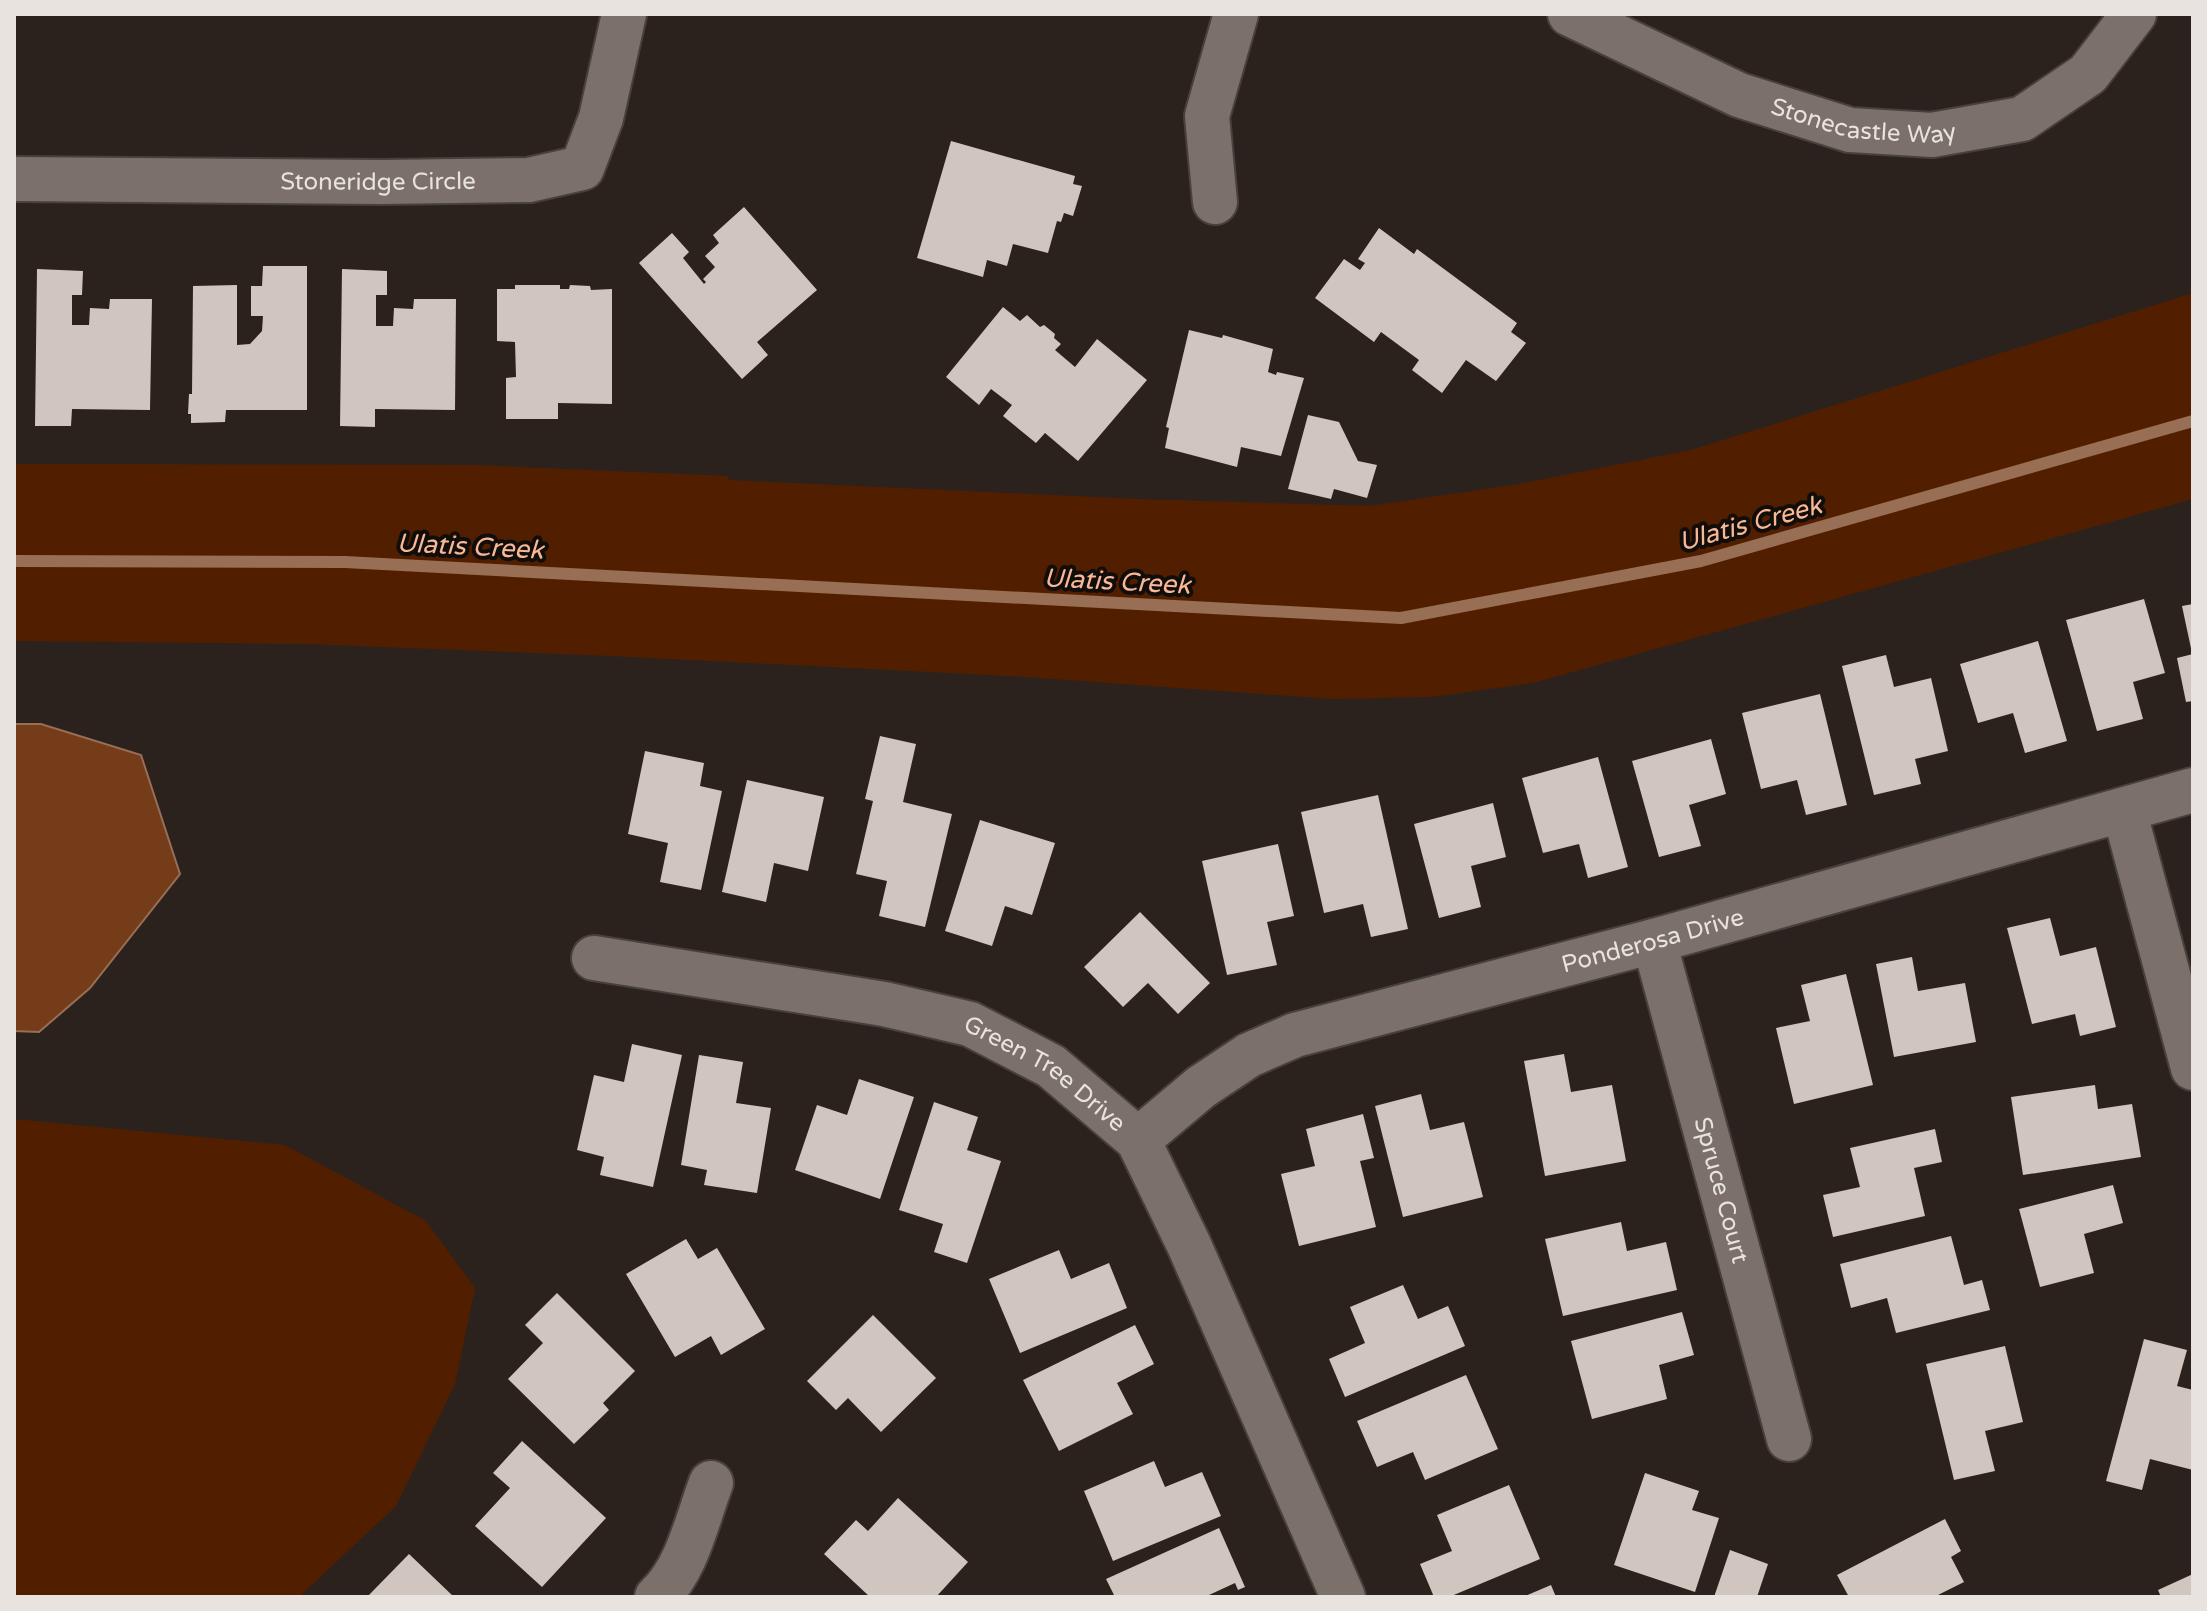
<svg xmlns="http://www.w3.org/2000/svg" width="2207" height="1611" viewBox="0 0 2207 1611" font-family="'Varela Round',sans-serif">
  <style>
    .green { fill: #511f00 }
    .water { fill: #753c19; stroke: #986e55; stroke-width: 2 }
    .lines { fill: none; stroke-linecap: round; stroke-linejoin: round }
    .stream { stroke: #986e55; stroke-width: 12 }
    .building { fill: #d1c5bf }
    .minor-casing { stroke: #47403c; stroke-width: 48 }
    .minor { stroke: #7b706a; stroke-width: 44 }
    .labels { text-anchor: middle; stroke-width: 8; stroke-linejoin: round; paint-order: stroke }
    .street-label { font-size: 24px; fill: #e9e3e0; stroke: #110d0b }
    .water-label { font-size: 26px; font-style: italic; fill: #f8b896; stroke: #110d0b }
  </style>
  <rect width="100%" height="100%" fill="#2b221e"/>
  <!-- green -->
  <g class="green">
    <path d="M2193,293V499L1533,683L1431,697L1332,699L1027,677L611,656L307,644L14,641V464L475,465L729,476L728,480L1138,499L1369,506L1519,484L1691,450Z"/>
    <path d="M14,1119L285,1145L426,1221L475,1288L455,1384L396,1506L299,1597H14Z"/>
  </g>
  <!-- water -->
  <path class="water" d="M14,724H41L141,755L180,874L90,988L39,1032L14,1031Z"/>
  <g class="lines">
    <!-- stream -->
    <path class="stream" d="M14,561L345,562L1401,618L1701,561L2193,421"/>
  </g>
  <!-- building -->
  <g class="building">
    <path d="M951,141L1075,176L1073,184L1082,186L1073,216L1064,213L1061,222L1057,221L1048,253L1013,244L1007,266L987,260L983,277L917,258Z"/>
    <path d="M744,207L817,290L757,342L768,355L742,379L639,263L672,233L689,252L683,258L704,284L706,282L703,279L715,267L705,256L719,243L713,235Z"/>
    <path d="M1379,228L1414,254L1417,249L1517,323L1511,332L1526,343L1496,381L1466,360L1442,393L1412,370L1419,360L1381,332L1374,342L1315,298L1344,259L1360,270L1365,263L1358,259Z"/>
    <path d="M263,266H307V410H226L225,422L191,423V414H188L189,394H192L193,286L237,285V345L250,344L262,331L263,316H251V286H262Z"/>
    <path d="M37,269L83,271L82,295H72V325H89L90,308L109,309L110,299H152L150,410L72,409L71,426H35Z"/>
    <path d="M342,269L387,271V295H376V326H393L394,308L413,309L414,299H456L455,410L375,409V427L340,426Z"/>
    <path d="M515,285H560V289H569L570,285L590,286L591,290L612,289V404L558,403V419H506V378L516,377L515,342L497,341V289H515Z"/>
    <path d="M1003,307L1020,321L1027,315L1040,327L1044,325L1055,334L1054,338L1061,344L1055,350L1075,367L1097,339L1147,380L1078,461L1045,433L1036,443L1003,416L1012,405L991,389L979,405L946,377Z"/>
    <path d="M1189,330L1222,338L1223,335L1273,349L1268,372L1276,375L1277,372L1304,378L1281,456L1241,447L1237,467L1165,448L1169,428L1166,427Z"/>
    <path d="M1308,415L1339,422L1358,461L1377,465L1367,498L1334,489L1331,499L1288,489Z"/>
    <path d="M2144,599L2165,673L2133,682L2143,719L2097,731L2066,620Z"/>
    <path d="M2193,604V653H2192L2182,606Z"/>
    <path d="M2038,641L2067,741L2025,753L2013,713L1978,723L1960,664Z"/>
    <path d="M2193,654V701L2186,702L2177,658Z"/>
    <path d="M1886,655L1894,687L1931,678L1948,751L1915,759L1921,784L1874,795L1842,666Z"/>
    <path d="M1820,694L1847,805L1806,815L1797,780L1761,789L1742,713Z"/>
    <path d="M880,736L916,744L903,802L952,814L925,927L879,916L887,881L856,874L873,801L865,799Z"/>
    <path d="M1711,739L1726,794L1689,805L1701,846L1659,857L1632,761Z"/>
    <path d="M645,751L704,763L700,786L722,791L701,890L660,882L668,843L628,834Z"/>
    <path d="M1598,757L1628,867L1588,878L1579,844L1543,853L1522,778Z"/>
    <path d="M747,780L824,797L808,871L774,863L766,902L722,892Z"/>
    <path d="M1378,795L1408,929L1371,937L1363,904L1324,913L1301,812Z"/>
    <path d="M1493,803L1506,857L1471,866L1481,907L1439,918L1414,824Z"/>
    <path d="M980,820L1055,843L1032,915L1005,906L992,946L945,931Z"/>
    <path d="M1278,844L1294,916L1267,922L1277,965L1227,975L1202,861Z"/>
    <path d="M1140,912L1210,983L1178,1014L1148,983L1123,1007L1084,967Z"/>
    <path d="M2050,918L2060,956L2096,947L2116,1027L2080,1036L2075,1014L2032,1024L2007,928Z"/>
    <path d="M1912,957L1918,991L1965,983L1976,1042L1894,1057L1876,964Z"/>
    <path d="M1846,974L1873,1085L1794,1104L1776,1028L1810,1021L1801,985Z"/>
    <path d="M632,1044L682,1055L653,1187L600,1175L604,1157L577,1150L594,1075L624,1082Z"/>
    <path d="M1564,1054L1571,1092L1612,1085L1626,1161L1545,1176L1524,1061Z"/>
    <path d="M699,1055L743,1062L736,1103L771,1108L757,1193L704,1185L707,1170L681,1165Z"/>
    <path d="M859,1079L914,1097L880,1199L795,1170L817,1105L847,1115Z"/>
    <path d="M2095,1085L2098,1109L2132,1104L2141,1157L2023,1175L2011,1097Z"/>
    <path d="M1421,1094L1430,1130L1464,1122L1483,1197L1403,1217L1375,1106Z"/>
    <path d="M934,1102L978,1117L967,1150L1001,1161L967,1263L934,1252L943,1224L899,1210Z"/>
    <path d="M1363,1114L1374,1158L1360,1161L1376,1227L1299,1246L1281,1174L1315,1166L1306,1129Z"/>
    <path d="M1935,1129L1942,1162L1914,1168L1925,1216L1833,1237L1823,1195L1860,1187L1850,1148Z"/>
    <path d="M2113,1185L2123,1223L2084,1234L2094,1273L2040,1287L2019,1209Z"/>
    <path d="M1621,1222L1627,1251L1666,1242L1677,1290L1563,1316L1545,1239Z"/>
    <path d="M1951,1236L1964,1285L1982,1280L1990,1310L1896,1333L1887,1298L1851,1308L1840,1264Z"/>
    <path d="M686,1239L698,1259L717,1248L765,1329L721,1355L711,1336L675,1357L626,1274Z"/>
    <path d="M1059,1250L1071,1279L1109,1263L1127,1308L1020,1353L989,1279Z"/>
    <path d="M1403,1285L1418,1319L1448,1306L1465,1346L1345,1397L1329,1359L1365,1343L1350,1307Z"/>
    <path d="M557,1293L635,1371L603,1403L609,1410L574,1444L508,1379L543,1343L525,1325Z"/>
    <path d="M1682,1312L1694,1355L1659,1365L1667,1399L1592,1419L1571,1341Z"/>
    <path d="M873,1315L936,1378L881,1432L848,1398L836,1410L807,1381Z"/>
    <path d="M1135,1325L1154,1364L1117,1383L1133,1414L1059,1451L1023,1380Z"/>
    <path d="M2144,1339L2187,1350L2177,1386L2193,1390V1470L2150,1459L2142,1490L2106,1481Z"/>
    <path d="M2005,1346L2023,1422L1985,1431L1995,1471L1954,1480L1926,1364Z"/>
    <path d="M1466,1375L1498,1449L1425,1480L1413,1452L1377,1467L1357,1421Z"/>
    <path d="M522,1441L606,1518L542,1587L475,1526L510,1488L493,1473Z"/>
    <path d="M1154,1461L1165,1487L1202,1472L1221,1516L1113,1561L1084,1491Z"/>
    <path d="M1645,1473L1699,1491L1692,1510L1719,1518L1695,1592L1614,1565Z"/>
    <path d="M1509,1485L1540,1559L1449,1597H1434L1420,1564L1452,1551L1437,1515Z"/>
    <path d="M898,1498L968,1562L936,1597H870L824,1554L856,1520L868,1531Z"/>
    <path d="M1945,1519L1961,1551L1951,1557L1964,1582L1938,1595L1939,1597H1849L1837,1575Z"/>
    <path d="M1219,1528L1245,1587L1238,1590L1235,1583L1209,1595V1597H1115L1106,1579Z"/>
    <path d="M1730,1550L1768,1564L1757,1597H1714Z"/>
    <path d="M409,1554L454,1597H367Z"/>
    <path d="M2193,1574V1597H2161L2158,1590Z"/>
    <path d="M1551,1585L1556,1597H1523Z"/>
  </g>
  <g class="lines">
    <!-- minor casing -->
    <g class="minor-casing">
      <g id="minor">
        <path id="s1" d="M1570,14L1739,95L1850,130L1932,135L2022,119L2088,74L2134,14"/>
        <path id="s2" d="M14,179L381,182L529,180L582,168L601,118L624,14"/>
        <path d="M1215,202L1207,116L1236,14"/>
        <path d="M2124,810L2193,1068"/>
        <path id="s3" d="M1654,941L1789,1439"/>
        <path id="s4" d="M594,958L884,1004L970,1024L1051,1066L1138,1140L1189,1245L1343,1597"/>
        <path id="s5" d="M1138,1140L1201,1087L1249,1055L1295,1035L1654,941L2193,790"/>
        <path d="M657,1597C687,1570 697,1520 711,1483"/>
      </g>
    </g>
    <!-- minor -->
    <use href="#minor" class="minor"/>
  </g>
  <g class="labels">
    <!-- street labels -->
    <g class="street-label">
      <text dy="8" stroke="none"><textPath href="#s1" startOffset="316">Stonecastle Way</textPath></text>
      <text dy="8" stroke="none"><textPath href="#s2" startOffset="364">Stoneridge Circle</textPath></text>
      <text dy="8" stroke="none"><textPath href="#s5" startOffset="560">Ponderosa Drive</textPath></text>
      <text dy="8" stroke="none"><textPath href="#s4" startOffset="472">Green Tree Drive</textPath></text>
      <text dy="8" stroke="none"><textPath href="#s3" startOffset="258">Spruce Court</textPath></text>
    </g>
    <!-- water labels -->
    <g class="water-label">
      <text transform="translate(1750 523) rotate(-15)" y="9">Ulatis Creek</text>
      <text transform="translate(470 546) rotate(3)" y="9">Ulatis Creek</text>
      <text transform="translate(1117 581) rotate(3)" y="9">Ulatis Creek</text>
    </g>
  </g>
  <!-- border -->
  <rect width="2207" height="1611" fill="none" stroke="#e9e3e0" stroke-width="32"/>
</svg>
